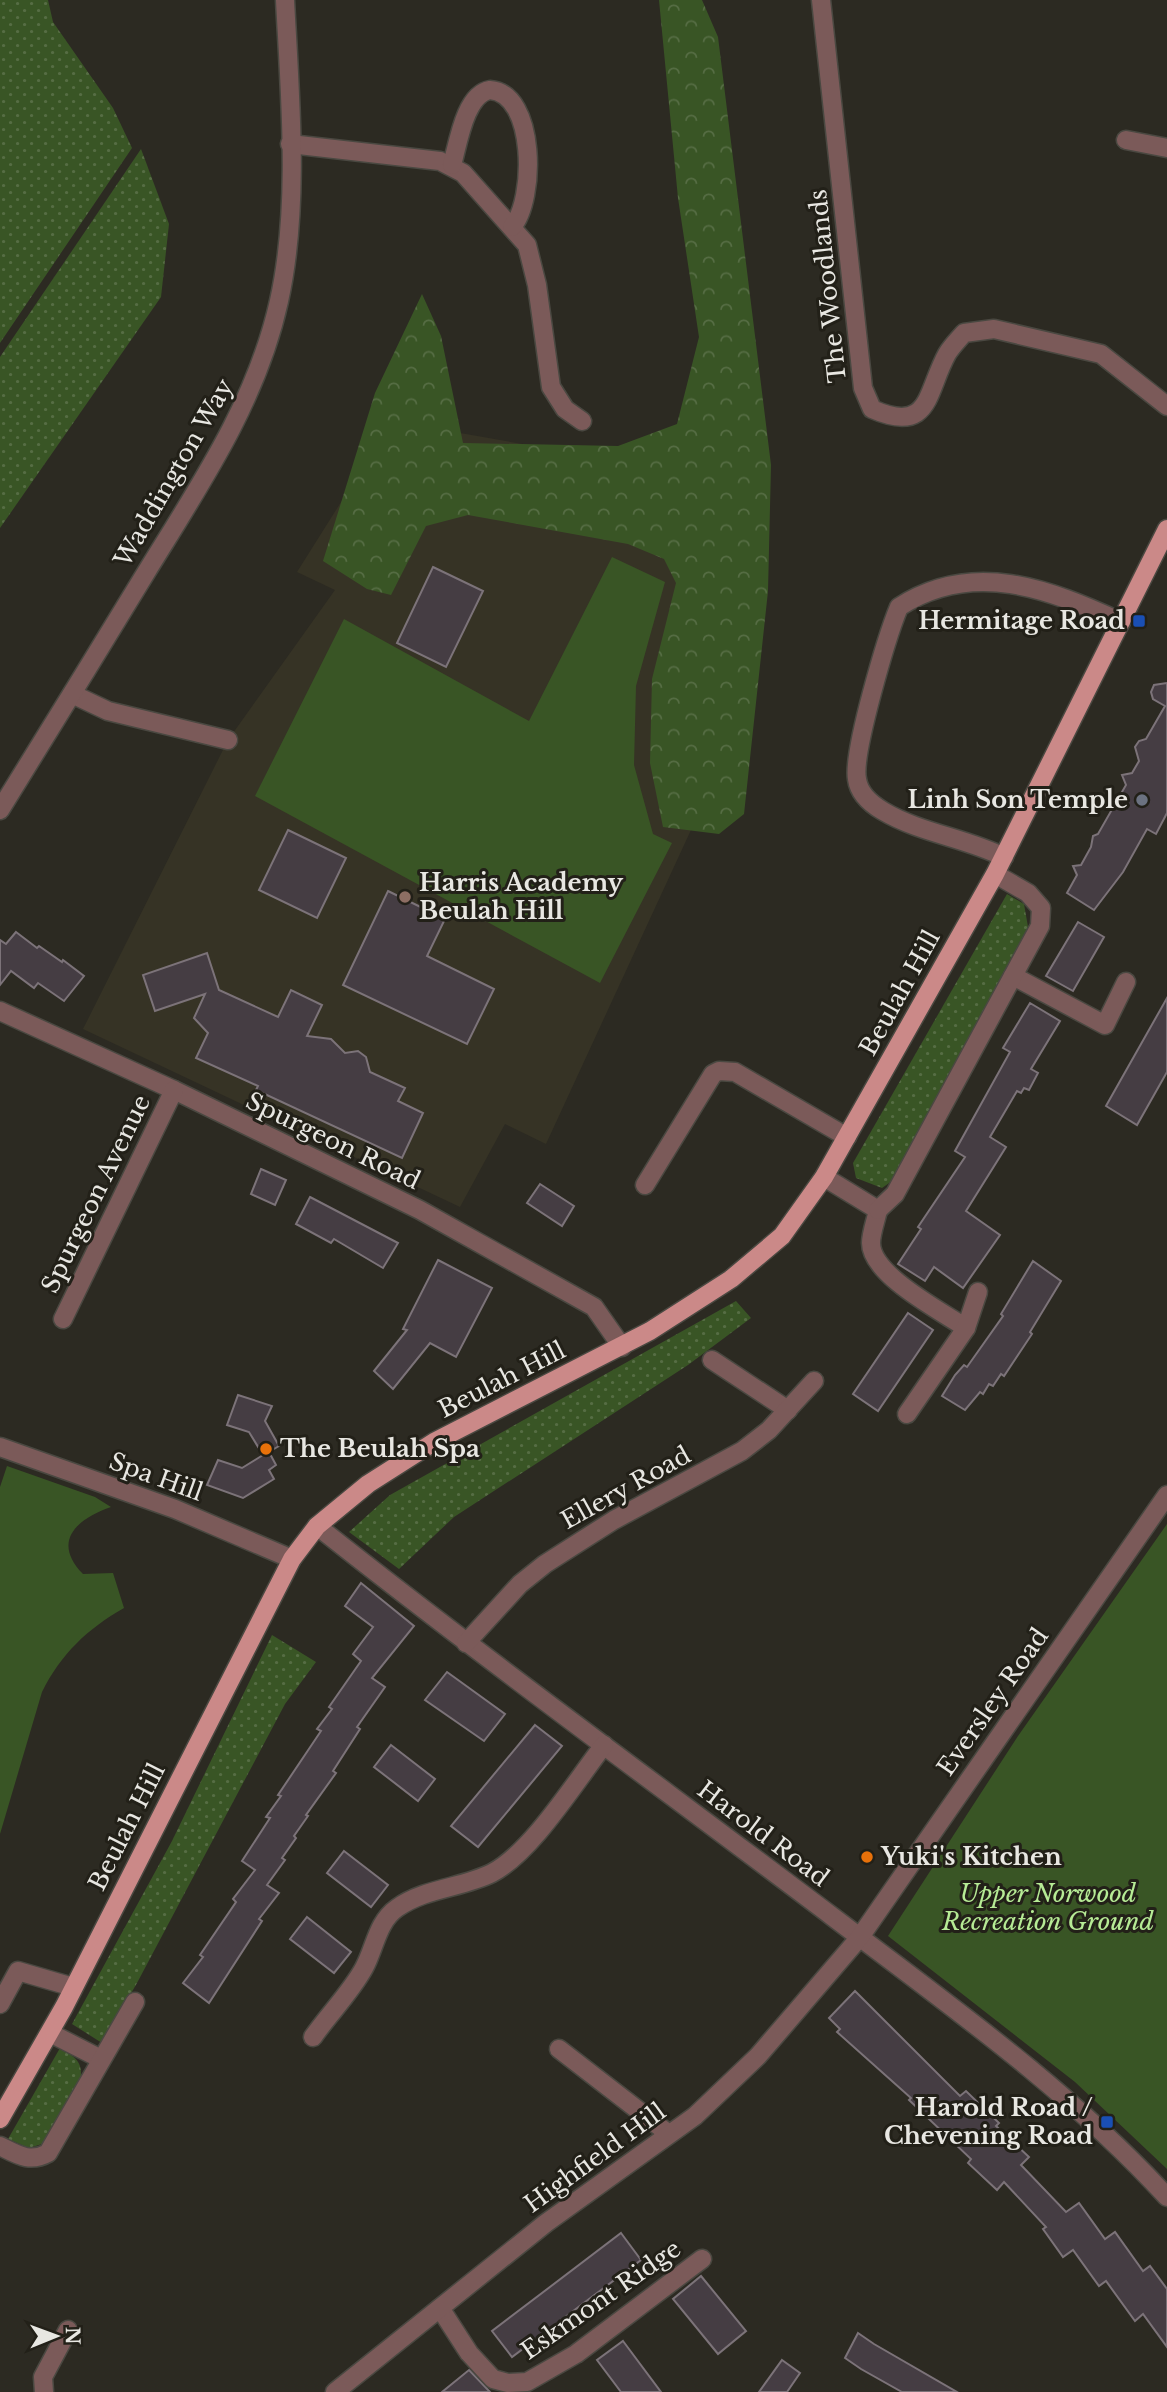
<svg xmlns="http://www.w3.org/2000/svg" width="1167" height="2392" viewBox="0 0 1167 2392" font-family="'Libre Baskerville',serif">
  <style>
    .built { fill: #363325 }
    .grass { fill: url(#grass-dots) }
    .forest { fill: url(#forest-crowns) }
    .park { fill: #395525 }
    .building { fill: #453d43; stroke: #7c7379; stroke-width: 2 }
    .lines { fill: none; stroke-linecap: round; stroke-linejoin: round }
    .minor-casing { stroke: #4a4841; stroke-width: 21 }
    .major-casing { stroke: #4a4841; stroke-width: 21 }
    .minor { stroke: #7b5a59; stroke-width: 18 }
    .major { stroke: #cb8988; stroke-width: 18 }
    .transit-dot { fill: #1a4fb4; stroke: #222018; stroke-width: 2.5 }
    .worship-dot { fill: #6b7280; stroke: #222018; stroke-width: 2.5 }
    .education-dot { fill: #8d6e63; stroke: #222018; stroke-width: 2.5 }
    .food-dot { fill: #e8710a; stroke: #222018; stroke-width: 2.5 }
    .labels { text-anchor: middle; stroke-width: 6; stroke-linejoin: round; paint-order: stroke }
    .street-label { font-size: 24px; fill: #e8e7e2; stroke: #222018 }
    .poi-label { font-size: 24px; font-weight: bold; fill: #e8e7e2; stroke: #222018; text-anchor: end }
    .park-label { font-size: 24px; font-style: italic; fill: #b6eb95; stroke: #222018 }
  </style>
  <defs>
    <pattern id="grass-dots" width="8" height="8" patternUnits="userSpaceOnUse" patternTransform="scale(1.75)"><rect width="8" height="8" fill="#395525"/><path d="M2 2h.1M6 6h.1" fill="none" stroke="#566d44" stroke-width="1.8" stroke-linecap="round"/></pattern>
    <pattern id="forest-crowns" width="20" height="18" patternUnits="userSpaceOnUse" patternTransform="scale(1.75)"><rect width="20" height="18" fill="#395525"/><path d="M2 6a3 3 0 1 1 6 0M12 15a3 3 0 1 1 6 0" fill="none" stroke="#566d44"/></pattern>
  </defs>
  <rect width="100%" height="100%" fill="#2c2a22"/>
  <!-- built -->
  <path class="built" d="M392,421L762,486L721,765L546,1144L505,1124L460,1207L83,1029L228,740L335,590L297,572Z"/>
  <!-- grass -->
  <g class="grass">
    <path d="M0,0H48L53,22L113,108L132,148L0,343Z"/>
    <path d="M141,149L169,224L161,297L0,528V357Z"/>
    <path d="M1007,894L1024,904L1028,927L892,1181L882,1188L856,1178L853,1163Z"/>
    <path d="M736,1301L751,1318L688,1365L454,1517L399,1569L349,1532L390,1495Z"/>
    <path d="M272,1635L316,1662L285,1704L137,1983L102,2043L72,2024L172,1841Z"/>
    <path d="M60,2048C73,2056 82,2060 81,2076L42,2144L29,2148L8,2139Z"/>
  </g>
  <!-- forest -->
  <path class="forest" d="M659,0H702L718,37L771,465L768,591L744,814L719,834L663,827L650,763L652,679L676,583L664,559L628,544L468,515L426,526L391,595L367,589L323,561L375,393L422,294L441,336L463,443L618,446L677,424L699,337L678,198Z"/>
  <!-- park -->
  <g class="park">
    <path d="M612,557L665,582L636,686L634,765L653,834L672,843L600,983L255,796L344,619L529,721Z"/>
    <path d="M7,1466L95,1497L111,1507C77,1519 51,1541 83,1574L113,1573L124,1608C87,1629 61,1654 42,1692L0,1834V1487Z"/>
    <path d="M1167,1524V2169L1075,2082L888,1936L1018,1736Z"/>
  </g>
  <!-- building -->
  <g class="building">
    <path d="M433,567L483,591L446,667L397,643Z"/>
    <path d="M1167,683V813L1156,834L1147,829L1123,872L1094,910L1067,893L1077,875L1073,866L1081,865L1091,847L1093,836L1098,834L1126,785L1122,775L1132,773L1139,761L1135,747L1139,741L1146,739L1165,706L1153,699L1151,692L1154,685Z"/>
    <path d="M288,830L346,858L317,918L259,890Z"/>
    <path d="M388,891L445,919L427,956L494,989L467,1044L343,985Z"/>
    <path d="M1078,922L1104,937L1073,991L1046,976Z"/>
    <path d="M16,932L37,948L39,946L62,962L63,960L84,976L64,1001L38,983L34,988L11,971L0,985V940L6,944Z"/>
    <path d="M207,953L219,990L278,1017L291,990L322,1005L307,1036L331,1039L345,1053L358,1051L366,1057L370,1072L405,1088L398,1101L423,1113L402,1158L256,1090L258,1086L196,1058L208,1033L194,1018L205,994L155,1011L143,975Z"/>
    <path d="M1167,998V1072L1137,1125L1106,1106Z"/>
    <path d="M1030,1003L1060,1021L1031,1069L1038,1073L1029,1090L1024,1088L1021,1093L1017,1091L990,1137L1006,1147L966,1211L1000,1235L963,1288L934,1267L925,1281L898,1264L921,1229L918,1227L965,1157L955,1151L1010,1052L1003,1048Z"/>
    <path d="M261,1169L286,1180L275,1205L251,1194Z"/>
    <path d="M540,1184L574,1206L562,1226L527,1203Z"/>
    <path d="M310,1197L398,1243L383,1268L334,1239L331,1243L296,1224Z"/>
    <path d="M438,1260L492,1288L456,1357L430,1343L393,1389L374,1371L407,1330L403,1329Z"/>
    <path d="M1033,1261L1061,1281L1030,1332L1032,1334L1004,1376L1001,1374L993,1386L989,1384L983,1394L980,1392L965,1410L942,1396L955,1375L964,1365L967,1367L1003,1316L1001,1314Z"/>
    <path d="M908,1313L933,1330L878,1411L853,1394Z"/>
    <path d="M238,1395L272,1406L265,1421L279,1446L269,1452L276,1465L269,1470L274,1479L243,1498L207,1485L218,1460L242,1468L263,1455L249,1432L227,1425Z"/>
    <path d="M361,1583L414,1626L372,1678L385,1687L357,1727L360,1729L333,1771L336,1773L306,1815L308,1816L294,1836L296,1838L282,1858L285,1860L267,1885L279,1893L259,1919L262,1921L209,2003L183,1983L203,1957L200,1955L236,1902L233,1899L255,1870L242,1861L270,1818L266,1817L281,1796L278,1795L321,1731L317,1729L332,1709L329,1707L361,1661L353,1654L373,1627L345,1606Z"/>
    <path d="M447,1672L505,1714L484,1741L425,1700Z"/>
    <path d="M535,1725L562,1746L478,1847L451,1826Z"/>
    <path d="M391,1745L435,1779L418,1801L374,1767Z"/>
    <path d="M344,1851L388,1885L371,1907L327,1873Z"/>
    <path d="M307,1917L351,1952L334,1973L290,1939Z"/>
    <path d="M855,1991L960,2096L966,2091L999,2123L996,2126L1029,2157L1021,2165L1066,2212L1079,2203L1105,2239L1115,2232L1143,2271L1150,2266L1167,2289V2347L1143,2314L1135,2321L1106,2281L1099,2286L1073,2250L1063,2257L1043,2229L1046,2227L1004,2182L997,2190L968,2163L971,2159L909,2100L911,2098L837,2032L840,2029L829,2018Z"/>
    <path d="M621,2233L641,2260L512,2357L492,2331Z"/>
    <path d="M701,2276L746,2331L718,2354L673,2299Z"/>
    <path d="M858,2333L874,2344L957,2392H902L861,2369L845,2358Z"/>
    <path d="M623,2341L661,2392H621L597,2360Z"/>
    <path d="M782,2360L800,2373L787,2392H759Z"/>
    <path d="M469,2370L490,2392H442Z"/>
  </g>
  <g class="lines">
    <!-- minor casing -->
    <g class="minor-casing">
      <g id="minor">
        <path d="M821,0L863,388L872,409C931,435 926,392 947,354C951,347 958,340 964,333L994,329L1101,354L1167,406"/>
        <path d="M1126,140L1167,148"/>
        <path d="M290,144L440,161L463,173L527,245L537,285L551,387L565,409L582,421"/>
        <path d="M452,165C458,144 465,94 490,90C536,93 536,200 512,227"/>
        <path d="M72,694L108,711L228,740"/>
        <path d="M0,810C50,730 98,651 147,571C200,485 257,401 279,301C300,207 290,96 285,0"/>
        <path d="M1004,857C966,838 920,833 883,811C871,804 859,794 857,779C852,753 887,636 899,607C973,559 1049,589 1121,622"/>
        <path d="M1013,976L1105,1025L1126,982"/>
        <path d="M0,1011L174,1090L420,1210L594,1307L622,1347"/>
        <path d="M824,1177L878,1210C876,1220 871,1233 871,1243C871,1275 941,1311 966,1328"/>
        <path d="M645,1185L713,1074L719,1071L735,1072L847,1137"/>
        <path d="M878,1210L895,1194L1040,926L1041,908L1028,893L995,874"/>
        <path d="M63,1319L174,1090"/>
        <path d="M712,1360L788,1410"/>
        <path d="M907,1414L966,1328L978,1292"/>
        <path d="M0,1447L175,1509L292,1559"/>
        <path d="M317,1526C486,1660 661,1787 833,1917C949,2005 1069,2090 1167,2197"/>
        <path d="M466,1643L520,1584L545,1564L614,1520L742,1451L769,1430L814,1381"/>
        <path d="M0,2004L18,1971L73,1987"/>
        <path d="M50,2033L101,2059"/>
        <path d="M313,2037C329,2014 351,1992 364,1968C375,1948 377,1922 397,1908C425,1888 462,1888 492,1873C532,1852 575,1782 604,1745"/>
        <path d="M559,2049L669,2134"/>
        <path d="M0,2146C18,2155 30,2163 48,2153L135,2002"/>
        <path d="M440,2308L469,2353L493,2379L508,2383L527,2382L576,2354L702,2259"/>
        <path d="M44,2392L43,2377L68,2330"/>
        <path d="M335,2392L546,2223L695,2116L758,2056L860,1937L1167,1495"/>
      </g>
    </g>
    <!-- major casing -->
    <g class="major-casing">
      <path id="major" d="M0,2119L64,2007L292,1559L317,1526L368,1484L434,1442L650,1331L731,1279L782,1236L824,1177L995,874L1167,529"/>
    </g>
    <!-- minor -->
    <use href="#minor" class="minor"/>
    <!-- major -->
    <use href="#major" class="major"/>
  </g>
  <!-- markers -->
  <g class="transit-dot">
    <rect x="1132" y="614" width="14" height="14" rx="3.5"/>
    <rect x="1100" y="2115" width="14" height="14" rx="3.5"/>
  </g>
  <circle class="worship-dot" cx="1142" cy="800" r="7"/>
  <circle class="education-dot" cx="405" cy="897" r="7"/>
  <g class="food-dot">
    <circle cx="266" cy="1449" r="7"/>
    <circle cx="867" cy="1857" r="7"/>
  </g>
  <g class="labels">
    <!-- street labels -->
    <g class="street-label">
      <text transform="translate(828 286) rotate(-96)" y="8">The Woodlands</text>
      <text transform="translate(174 473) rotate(-60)" y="8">Waddington Way</text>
      <text transform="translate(900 993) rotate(-61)" y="8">Beulah Hill</text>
      <text transform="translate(333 1141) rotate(26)" y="8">Spurgeon Road</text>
      <text transform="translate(96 1194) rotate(-64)" y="8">Spurgeon Avenue</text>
      <text transform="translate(502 1380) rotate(-27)" y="8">Beulah Hill</text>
      <text transform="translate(156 1477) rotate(20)" y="8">Spa Hill</text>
      <text transform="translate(626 1488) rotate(-29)" y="8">Ellery Road</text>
      <text transform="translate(993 1702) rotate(-55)" y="8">Eversley Road</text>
      <text transform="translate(127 1827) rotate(-63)" y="8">Beulah Hill</text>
      <text transform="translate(763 1834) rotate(37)" y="8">Harold Road</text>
      <text transform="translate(595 2158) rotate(-36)" y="8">Highfield Hill</text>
      <text transform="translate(601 2300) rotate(-35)" y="8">Eskmont Ridge</text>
    </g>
    <!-- poi labels -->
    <g class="poi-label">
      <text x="1125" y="629">Hermitage Road</text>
      <text x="1128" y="808">Linh Son Temple</text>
      <text x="419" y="891" text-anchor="start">Harris Academy<tspan x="419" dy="28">Beulah Hill</tspan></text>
      <text x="280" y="1457" text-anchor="start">The Beulah Spa</text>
      <text x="881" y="1865" text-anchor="start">Yuki's Kitchen</text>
      <text x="1093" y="2116">Harold Road /<tspan x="1093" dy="28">Chevening Road</tspan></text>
    </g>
    <!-- park labels -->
    <g class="park-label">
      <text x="1048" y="1902">Upper Norwood<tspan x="1048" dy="28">Recreation Ground</tspan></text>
    </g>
  </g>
  <!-- north arrow -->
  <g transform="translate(56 2336) rotate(89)" stroke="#222018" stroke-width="5" paint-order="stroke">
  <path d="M0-5L12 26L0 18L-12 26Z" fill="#e8e7e2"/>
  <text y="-10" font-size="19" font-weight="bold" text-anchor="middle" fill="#e8e7e2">N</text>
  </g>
</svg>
